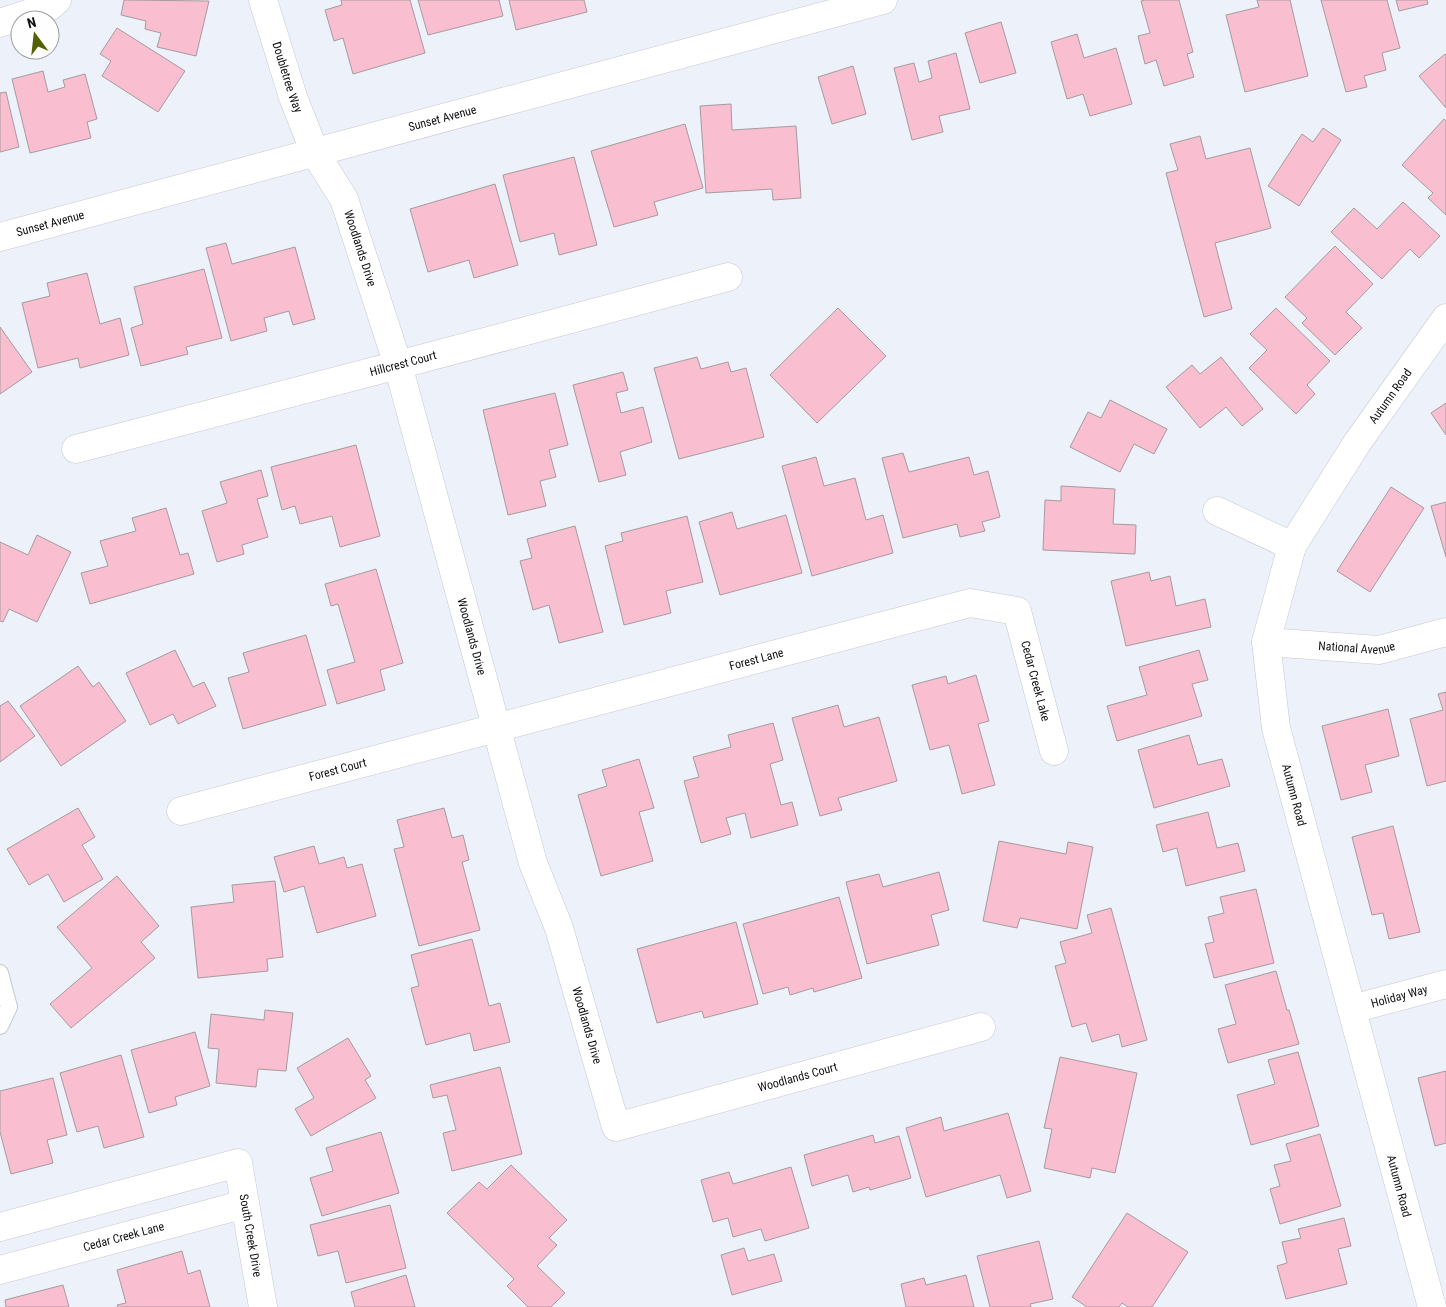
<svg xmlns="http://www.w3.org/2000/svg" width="1446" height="1307" viewBox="0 0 1446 1307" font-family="'Roboto Condensed',sans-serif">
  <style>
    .building { fill: #fabed1; stroke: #a59b9e }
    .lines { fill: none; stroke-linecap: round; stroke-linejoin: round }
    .service-casing { stroke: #c4c8d1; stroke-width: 18 }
    .minor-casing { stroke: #c4c8d1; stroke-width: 29 }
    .secondary-casing { stroke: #c4c8d1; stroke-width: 29 }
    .service { stroke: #fff; stroke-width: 16 }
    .minor { stroke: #fff; stroke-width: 28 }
    .secondary { stroke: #fff; stroke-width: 28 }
    .labels { text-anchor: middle; stroke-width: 4.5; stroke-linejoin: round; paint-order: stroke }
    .street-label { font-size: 12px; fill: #0f1013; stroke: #fefefe }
  </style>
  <rect width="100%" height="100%" fill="#edf1fa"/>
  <!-- building -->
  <g class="building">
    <path d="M124,0L209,1L196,56L157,47L161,33L145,29L146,21L121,15Z"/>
    <path d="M341,0H410L425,53L353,74L343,38L334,41L325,10L342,5Z"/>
    <path d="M418,0H499L503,16L428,35Z"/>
    <path d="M509,0H584L587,12L516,30Z"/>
    <path d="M1145,0H1179L1193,52L1187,54L1194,77L1164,86L1156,60L1145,64L1138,36L1150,33L1141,1Z"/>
    <path d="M1257,0H1290L1308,76L1245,92L1226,15L1259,7Z"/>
    <path d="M1321,0H1387L1400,48L1382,53L1386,70L1364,76L1367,87L1346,92Z"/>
    <path d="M1396,0H1427L1428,4L1399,11Z"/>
    <path d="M1001,22L1016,73L980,83L965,33Z"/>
    <path d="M117,28L185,71L158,112L102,76L111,61L100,54Z"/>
    <path d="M1077,34L1084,58L1116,48L1132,104L1090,116L1083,94L1067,99L1051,42Z"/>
    <path d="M956,53L970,109L939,116L943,132L912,140L894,68L914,63L919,82L932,78L928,61Z"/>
    <path d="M1445,54L1446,55V108L1419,76Z"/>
    <path d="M853,66L866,114L832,124L818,77Z"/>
    <path d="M43,71L48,92L65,87L63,80L85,74L97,119L87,122L91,138L30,153L12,79Z"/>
    <path d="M6,92L19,147L0,152V93Z"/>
    <path d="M731,104L732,130L796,126L801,198L773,200L772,189L706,193L700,106Z"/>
    <path d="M1444,119L1446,121V215L1428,198L1433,193L1402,165Z"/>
    <path d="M685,124L703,188L654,202L658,215L614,227L591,151Z"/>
    <path d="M1323,128L1341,140L1299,206L1268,186L1302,134L1313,142Z"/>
    <path d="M1200,136L1206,159L1250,148L1271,228L1215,243L1232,309L1204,317L1166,173L1178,170L1170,144Z"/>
    <path d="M574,157L597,245L559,255L554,233L520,242L503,175Z"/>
    <path d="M495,184L518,265L474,278L469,260L428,272L410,209Z"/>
    <path d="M1403,202L1440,236L1419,258L1410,249L1382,279L1331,232L1354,208L1377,229Z"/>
    <path d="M226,243L232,264L295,247L315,319L293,325L289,311L264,318L267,331L231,341L206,248Z"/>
    <path d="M1335,246L1373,284L1346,312L1362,328L1335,355L1302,323L1307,318L1285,297Z"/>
    <path d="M204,269L222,338L186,347L188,354L141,366L131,328L143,324L134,287Z"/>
    <path d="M87,273L100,324L120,318L129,355L80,368L78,358L38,368L22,303L50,296L47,283Z"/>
    <path d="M838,308L886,356L817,423L770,375Z"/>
    <path d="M1276,308L1330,361L1307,385L1315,394L1296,414L1249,368L1267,350L1250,334Z"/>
    <path d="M0,327L32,372L0,394Z"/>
    <path d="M697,357L701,369L728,362L731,372L746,368L764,437L679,459L654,368Z"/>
    <path d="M1221,357L1263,409L1242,426L1226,407L1200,428L1166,387L1192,365L1200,374Z"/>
    <path d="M623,372L628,390L616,393L621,413L643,407L652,442L620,452L626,475L599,482L573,385Z"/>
    <path d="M555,393L568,445L549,450L556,477L540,481L546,506L508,515L483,410Z"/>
    <path d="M1110,400L1167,429L1154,454L1134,444L1120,472L1070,447L1088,412L1101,418Z"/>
    <path d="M1446,403V435L1431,413Z"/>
    <path d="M356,445L380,536L340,547L332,516L300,524L295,506L282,510L271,467Z"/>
    <path d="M903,453L909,472L969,457L974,475L988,471L1000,517L982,522L985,531L960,537L957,524L903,538L882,458Z"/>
    <path d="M816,457L824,486L855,478L866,520L883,515L893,553L812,576L782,466Z"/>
    <path d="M261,470L268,496L257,499L268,537L242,545L244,554L217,562L202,511L227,503L220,482Z"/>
    <path d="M1061,486L1115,489L1113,524L1136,525L1135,554L1043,550L1045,500L1061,501Z"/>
    <path d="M1391,487L1424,508L1370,592L1337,571Z"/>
    <path d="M1446,502V557L1431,506Z"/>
    <path d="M166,508L180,555L188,553L194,574L90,604L81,573L108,566L100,541L136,531L132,518Z"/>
    <path d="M732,512L737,529L786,515L802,573L720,595L699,522Z"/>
    <path d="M687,516L703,582L666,591L671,613L624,625L605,546L623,541L621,533Z"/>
    <path d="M575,526L603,632L559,643L549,605L533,610L520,561L532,558L527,539Z"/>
    <path d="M37,535L71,552L37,622L9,609L3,622L0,621V542L28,555Z"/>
    <path d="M376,569L403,663L380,670L385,690L337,704L327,670L355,662L338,604L331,606L325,584Z"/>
    <path d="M1149,572L1151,581L1170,576L1176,606L1205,599L1211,627L1126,646L1111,581Z"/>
    <path d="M306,635L326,705L243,729L228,678L249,672L243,653Z"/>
    <path d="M175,650L193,687L204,682L216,706L178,724L173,714L150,725L126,673Z"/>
    <path d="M1199,650L1208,680L1192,684L1202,716L1117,741L1107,706L1147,695L1139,667Z"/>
    <path d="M78,666L93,687L99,682L126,721L61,766L20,706Z"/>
    <path d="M976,675L989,721L978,724L995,785L962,794L949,745L930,750L912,685L946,676L948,684Z"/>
    <path d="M1446,692V781L1427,786L1410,719L1443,710L1438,694Z"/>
    <path d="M8,701L35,736L0,762V706Z"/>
    <path d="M838,705L844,727L879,717L897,781L838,798L842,810L820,816L792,718Z"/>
    <path d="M1388,709L1399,756L1365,765L1372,792L1341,800L1322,726Z"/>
    <path d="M773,723L783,760L770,764L781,805L792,802L798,825L751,838L745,813L726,818L731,834L701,843L684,781L699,777L693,757L731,747L728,735Z"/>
    <path d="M1189,735L1198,765L1222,759L1230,786L1154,808L1138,750Z"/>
    <path d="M639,759L654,808L639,812L653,861L601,876L578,795L607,786L602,770Z"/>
    <path d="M78,808L95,837L82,845L103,879L64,902L48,874L29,885L7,849Z"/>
    <path d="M444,808L452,838L463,835L469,860L462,862L480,930L419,946L394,849L404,847L397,820Z"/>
    <path d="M1208,812L1217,848L1238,843L1245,871L1186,886L1177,848L1163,852L1156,825Z"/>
    <path d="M1393,826L1420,932L1389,939L1383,913L1372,915L1352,837Z"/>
    <path d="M999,841L1066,854L1068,842L1093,847L1077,929L1020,918L1017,928L983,921Z"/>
    <path d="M314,846L319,864L344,857L347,868L362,864L376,916L317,933L304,886L284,892L274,857Z"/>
    <path d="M939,872L949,910L931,915L939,945L867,964L846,882L879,874L883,887Z"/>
    <path d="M117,876L159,926L141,942L155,958L71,1028L50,1004L92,968L57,927Z"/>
    <path d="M275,881L283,957L267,959L268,971L198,978L191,907L234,902L232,885Z"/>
    <path d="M1256,889L1274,963L1214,978L1205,944L1214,942L1208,917L1224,913L1220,897Z"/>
    <path d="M839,897L862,978L814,992L813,988L790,995L788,987L763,994L743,924Z"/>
    <path d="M1111,908L1147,1040L1122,1047L1119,1034L1092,1042L1086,1023L1072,1027L1055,966L1066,963L1060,942L1092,933L1087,915Z"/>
    <path d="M736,922L758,1004L704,1018L702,1011L657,1023L637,949Z"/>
    <path d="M472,939L489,1006L500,1003L510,1042L474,1051L470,1033L426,1045L411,988L419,986L411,955Z"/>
    <path d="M1276,971L1287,1010H1289L1299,1044L1228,1063L1218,1029L1236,1024L1225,985Z"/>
    <path d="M265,1010L293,1013L286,1071L258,1069L256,1087L216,1083L219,1049L208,1048L211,1014L264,1020Z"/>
    <path d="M195,1032L210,1086L175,1097L177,1105L149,1113L131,1050Z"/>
    <path d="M348,1038L371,1076L365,1080L376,1098L311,1136L295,1109L314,1098L297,1068Z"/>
    <path d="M1298,1052L1319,1126L1251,1145L1237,1095L1275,1084L1268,1060Z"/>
    <path d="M121,1055L144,1137L104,1148L98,1126L77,1132L60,1073Z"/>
    <path d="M1060,1057L1137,1073L1115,1173L1092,1168L1090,1178L1044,1168L1052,1129L1044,1128Z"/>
    <path d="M500,1067L522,1154L452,1171L443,1133L456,1130L447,1095L433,1098L430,1085Z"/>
    <path d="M1446,1071V1143L1435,1146L1418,1078Z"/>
    <path d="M53,1078L67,1135L47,1140L53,1163L11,1174L0,1132V1091Z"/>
    <path d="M1008,1113L1031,1191L1007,1198L1000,1175L926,1197L906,1128L941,1117L944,1131Z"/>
    <path d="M381,1132L399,1193L322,1216L310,1178L333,1171L326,1148Z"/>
    <path d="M1320,1134L1341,1206L1280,1224L1270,1189L1280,1186L1274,1165L1291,1161L1286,1144Z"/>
    <path d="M873,1135L875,1143L899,1136L911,1178L870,1190L869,1187L853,1192L848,1175L812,1186L804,1155Z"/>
    <path d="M511,1165L567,1220L549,1238L557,1245L537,1266L565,1293L551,1307H528L507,1286L514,1279L447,1213L479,1182L487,1189Z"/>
    <path d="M791,1167L809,1228L765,1241L761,1229L733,1237L728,1218L713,1222L701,1180L729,1172L733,1184Z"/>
    <path d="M390,1205L406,1268L346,1283L338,1251L318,1256L310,1225Z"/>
    <path d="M1127,1213L1188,1252L1152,1307H1128L1122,1303L1119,1307H1087L1072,1297Z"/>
    <path d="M1344,1218L1351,1246L1338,1249L1347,1284L1286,1299L1277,1266L1287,1263L1282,1242L1301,1238L1298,1229Z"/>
    <path d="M1039,1241L1053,1299L1030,1304L1031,1307H990L977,1256Z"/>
    <path d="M744,1248L748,1261L774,1254L782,1281L732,1295L721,1255Z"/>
    <path d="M182,1251L188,1274L200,1270L210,1307H118L117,1305L126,1303L117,1270Z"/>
    <path d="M406,1275L415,1307H355L351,1292Z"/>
    <path d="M966,1275L974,1307H906L901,1284L924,1278L926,1285Z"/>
    <path d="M63,1285L69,1307H6L5,1300Z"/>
  </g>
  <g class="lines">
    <!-- service casing -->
    <g class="service-casing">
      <path id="service" d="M0,973L9,1007L0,1026"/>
    </g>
    <!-- minor casing -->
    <g class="minor-casing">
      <g id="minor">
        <path id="s1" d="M263,0L293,97L315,153L344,199L398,365L533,863L559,928L616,1127L981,1027"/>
        <path d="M0,23L49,7L57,0"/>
        <path id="s2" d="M76,449L398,365L728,277"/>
        <path d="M1217,511L1292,546"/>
        <path id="s3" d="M1266,642L1379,650L1446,632"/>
        <path id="s4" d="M181,811L970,603L1017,611L1054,751"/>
        <path id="s5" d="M1352,1009L1446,984"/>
        <path id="s6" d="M0,1227L238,1163L263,1307"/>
        <path id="s7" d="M0,1270L245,1204"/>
        <path id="s8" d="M1432,1307L1276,728L1266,642L1292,546L1357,443L1446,318"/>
      </g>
    </g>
    <!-- secondary casing -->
    <g class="secondary-casing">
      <g id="secondary">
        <path id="s9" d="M0,237L883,0"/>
      </g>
    </g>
    <!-- service -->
    <use href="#service" class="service"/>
    <!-- minor -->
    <use href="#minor" class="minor"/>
    <!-- secondary -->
    <use href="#secondary" class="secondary"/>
  </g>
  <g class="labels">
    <!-- street labels -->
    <g class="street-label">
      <text dy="4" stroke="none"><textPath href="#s1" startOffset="81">Doubletree Way</textPath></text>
      <text dy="4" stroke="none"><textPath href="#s9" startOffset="458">Sunset Avenue</textPath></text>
      <text dy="4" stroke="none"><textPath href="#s9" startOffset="52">Sunset Avenue</textPath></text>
      <text dy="4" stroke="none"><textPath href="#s1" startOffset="268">Woodlands Drive</textPath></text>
      <text dy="4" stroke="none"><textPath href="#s2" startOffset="338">Hillcrest Court</textPath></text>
      <text dy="4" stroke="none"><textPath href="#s8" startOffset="965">Autumn Road</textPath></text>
      <text dy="4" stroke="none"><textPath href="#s1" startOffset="672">Woodlands Drive</textPath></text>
      <text dy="4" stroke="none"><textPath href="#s3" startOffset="91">National Avenue</textPath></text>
      <text dy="4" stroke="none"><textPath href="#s4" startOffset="595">Forest Lane</textPath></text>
      <text dy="4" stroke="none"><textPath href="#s4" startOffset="936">Cedar Creek Lake</textPath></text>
      <text dy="4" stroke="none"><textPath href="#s4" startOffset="162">Forest Court</textPath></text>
      <text transform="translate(1294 795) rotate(75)" y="4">Autumn Road</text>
      <text dy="4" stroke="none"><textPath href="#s5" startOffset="49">Holiday Way</textPath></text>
      <text dy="4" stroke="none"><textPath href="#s1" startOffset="1078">Woodlands Drive</textPath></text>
      <text dy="4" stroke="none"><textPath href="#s1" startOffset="1372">Woodlands Court</textPath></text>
      <text transform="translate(1399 1186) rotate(75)" y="4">Autumn Road</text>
      <text dy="4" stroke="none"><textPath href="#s6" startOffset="320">South Creek Drive</textPath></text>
      <text dy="4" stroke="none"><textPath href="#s7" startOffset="128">Cedar Creek Lane</textPath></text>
    </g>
  </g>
  <!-- north arrow -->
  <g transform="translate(35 35) rotate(345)"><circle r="24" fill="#fefefe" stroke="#9e9fa0"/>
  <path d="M0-4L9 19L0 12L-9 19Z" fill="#546000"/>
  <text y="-8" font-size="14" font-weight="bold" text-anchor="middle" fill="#0f1013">N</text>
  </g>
</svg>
